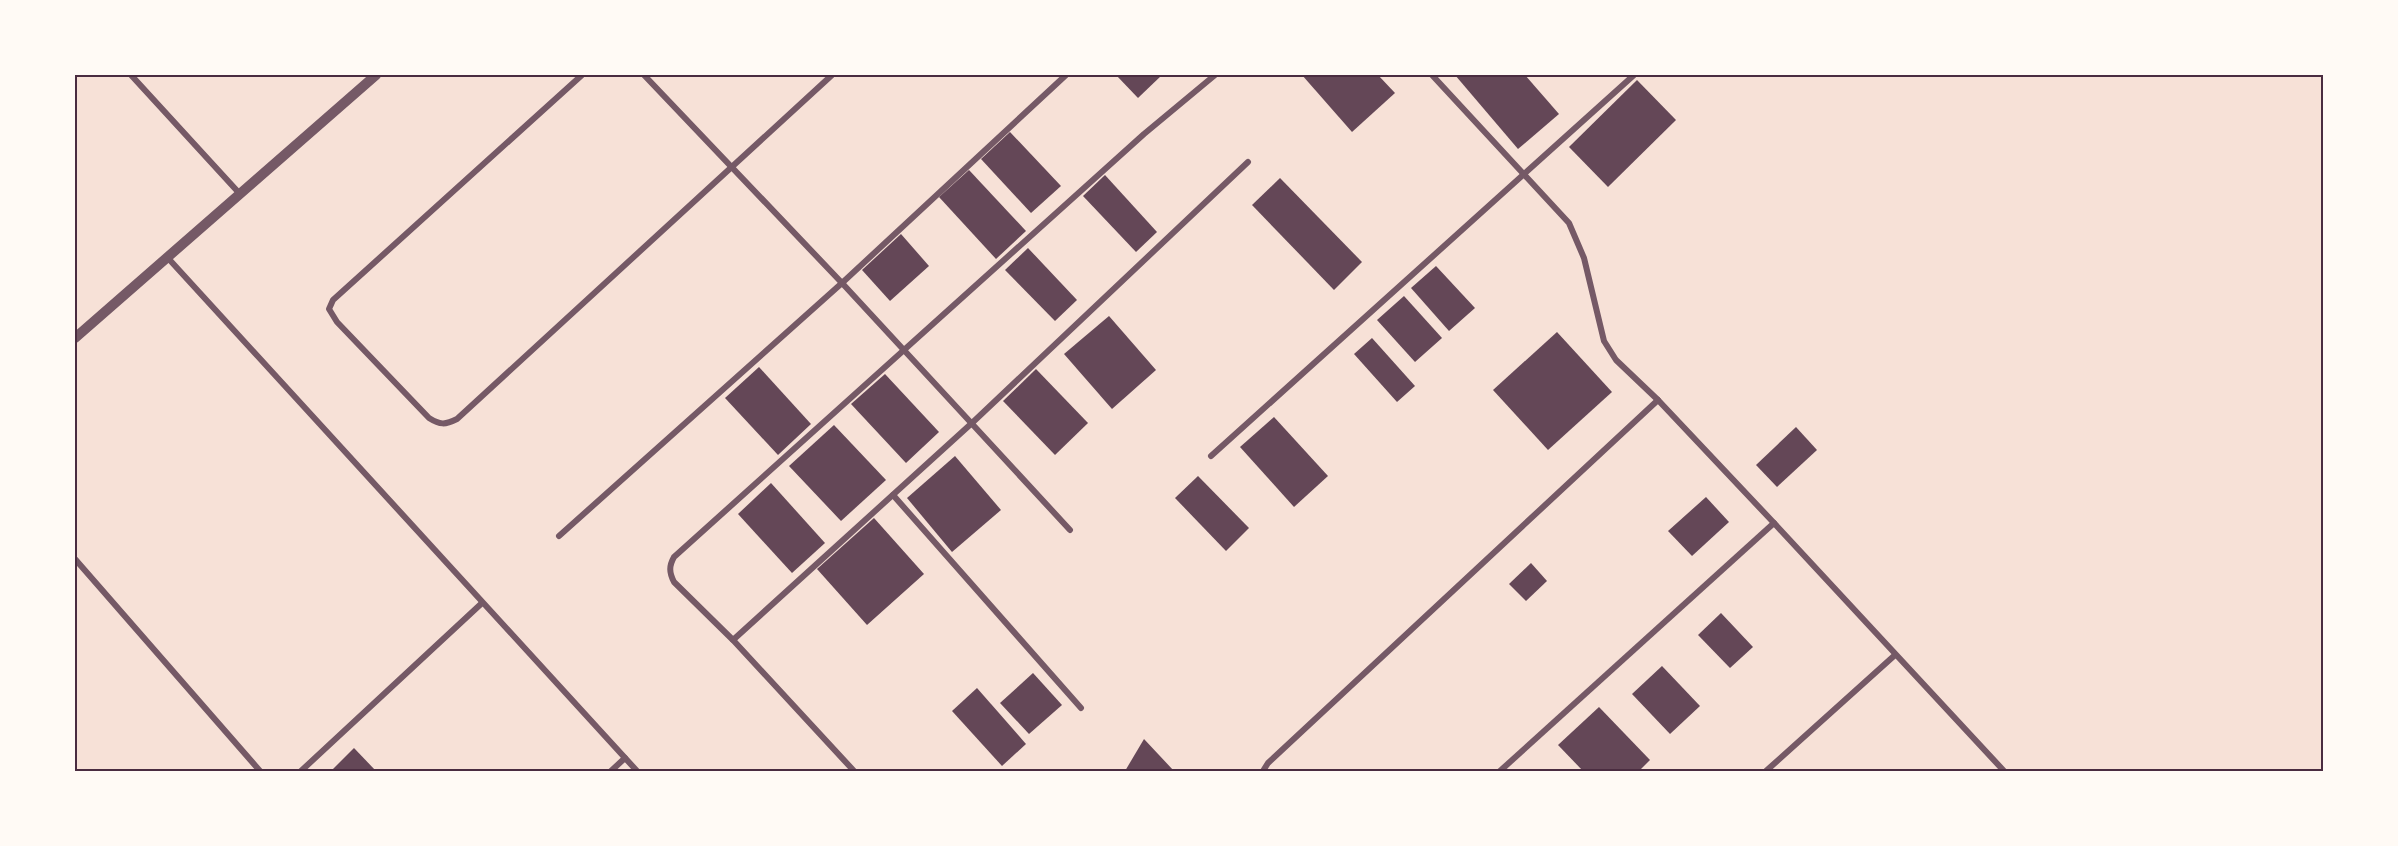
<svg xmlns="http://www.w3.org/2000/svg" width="2398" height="846" viewBox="0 0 2398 846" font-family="'Archivo Narrow',sans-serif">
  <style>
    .building { fill: #644757 }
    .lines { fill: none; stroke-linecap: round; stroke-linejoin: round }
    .minor { stroke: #755966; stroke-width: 6 }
    .tertiary { stroke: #755966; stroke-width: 10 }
    .neatline { fill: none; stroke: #4a2c40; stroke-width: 2 }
  </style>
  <rect width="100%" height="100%" fill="#f7e1d7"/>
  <!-- building -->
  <g class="building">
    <path d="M1116,75H1162L1138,98Z"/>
    <path d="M1302,75H1378L1395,93L1352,132Z"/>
    <path d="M1455,75H1525L1559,114L1518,149Z"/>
    <path d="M1637,80L1676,120L1608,187L1569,147Z"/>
    <path d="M1010,132L1061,186L1031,213L981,159Z"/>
    <path d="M969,170L1026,231L996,259L939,197Z"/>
    <path d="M1105,175L1157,232L1136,252L1083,196Z"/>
    <path d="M1280,178L1362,262L1334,290L1252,205Z"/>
    <path d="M901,234L929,266L890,301L862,270Z"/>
    <path d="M1028,248L1077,300L1055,321L1005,270Z"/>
    <path d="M1436,266L1475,308L1449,331L1411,288Z"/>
    <path d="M1404,296L1442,338L1415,362L1377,320Z"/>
    <path d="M1109,316L1156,370L1112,409L1064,354Z"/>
    <path d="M1557,332L1612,392L1548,450L1493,390Z"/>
    <path d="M1372,338L1415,386L1397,402L1354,354Z"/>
    <path d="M759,367L811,424L778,455L725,398Z"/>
    <path d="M1036,369L1088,423L1055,455L1003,401Z"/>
    <path d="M885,374L939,432L906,463L851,404Z"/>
    <path d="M1274,417L1328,476L1294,507L1240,447Z"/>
    <path d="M834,425L886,480L841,521L789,466Z"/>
    <path d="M1796,427L1817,450L1777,487L1756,465Z"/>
    <path d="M955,456L1001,510L952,552L907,498Z"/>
    <path d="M1198,476L1249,528L1226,551L1175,498Z"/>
    <path d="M771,483L825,543L792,573L738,514Z"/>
    <path d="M1706,497L1729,522L1692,556L1668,531Z"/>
    <path d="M874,518L924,574L867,625L817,569Z"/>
    <path d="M1531,563L1547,581L1526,601L1509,584Z"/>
    <path d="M1721,613L1753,647L1730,668L1698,635Z"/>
    <path d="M1662,666L1700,706L1670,734L1632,694Z"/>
    <path d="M1033,673L1062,705L1029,734L1000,703Z"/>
    <path d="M977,688L1026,744L1002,766L952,711Z"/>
    <path d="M1599,707L1650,760L1639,771H1583L1558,745Z"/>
    <path d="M1144,739L1174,771H1125Z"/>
    <path d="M354,748L376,771H331Z"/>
  </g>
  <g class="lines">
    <!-- minor -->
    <g class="minor">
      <path d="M131,75L240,194"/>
      <path d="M582,75L333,300L329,309L337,322L429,418C440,425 445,425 457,419L832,75"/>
      <path d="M644,75L842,283L1070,530"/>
      <path d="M1432,75L1569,223L1584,258L1604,341L1616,360L1658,400L1774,523L2004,771"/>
      <path d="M167,257L637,771"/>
      <path d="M1211,456L1634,75"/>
      <path d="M893,495L1081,708"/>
      <path d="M559,536L842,283L1066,75"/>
      <path d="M75,559L260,771"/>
      <path d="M733,640L972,423L1248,162"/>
      <path d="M301,771L482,603"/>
      <path d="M611,771L625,758"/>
      <path d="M854,771L733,640L674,582C669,572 669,566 674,557L1144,134L1215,75"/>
      <path d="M1263,771L1268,763L1658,400"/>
      <path d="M1500,771L1774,523"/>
      <path d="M1766,771L1895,655"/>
    </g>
    <!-- tertiary -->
    <path class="tertiary" d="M75,338L376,75"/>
  </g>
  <!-- border -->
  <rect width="2398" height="846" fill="none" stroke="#fffaf5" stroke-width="153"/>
  <rect x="76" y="76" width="2246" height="694" class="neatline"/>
</svg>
